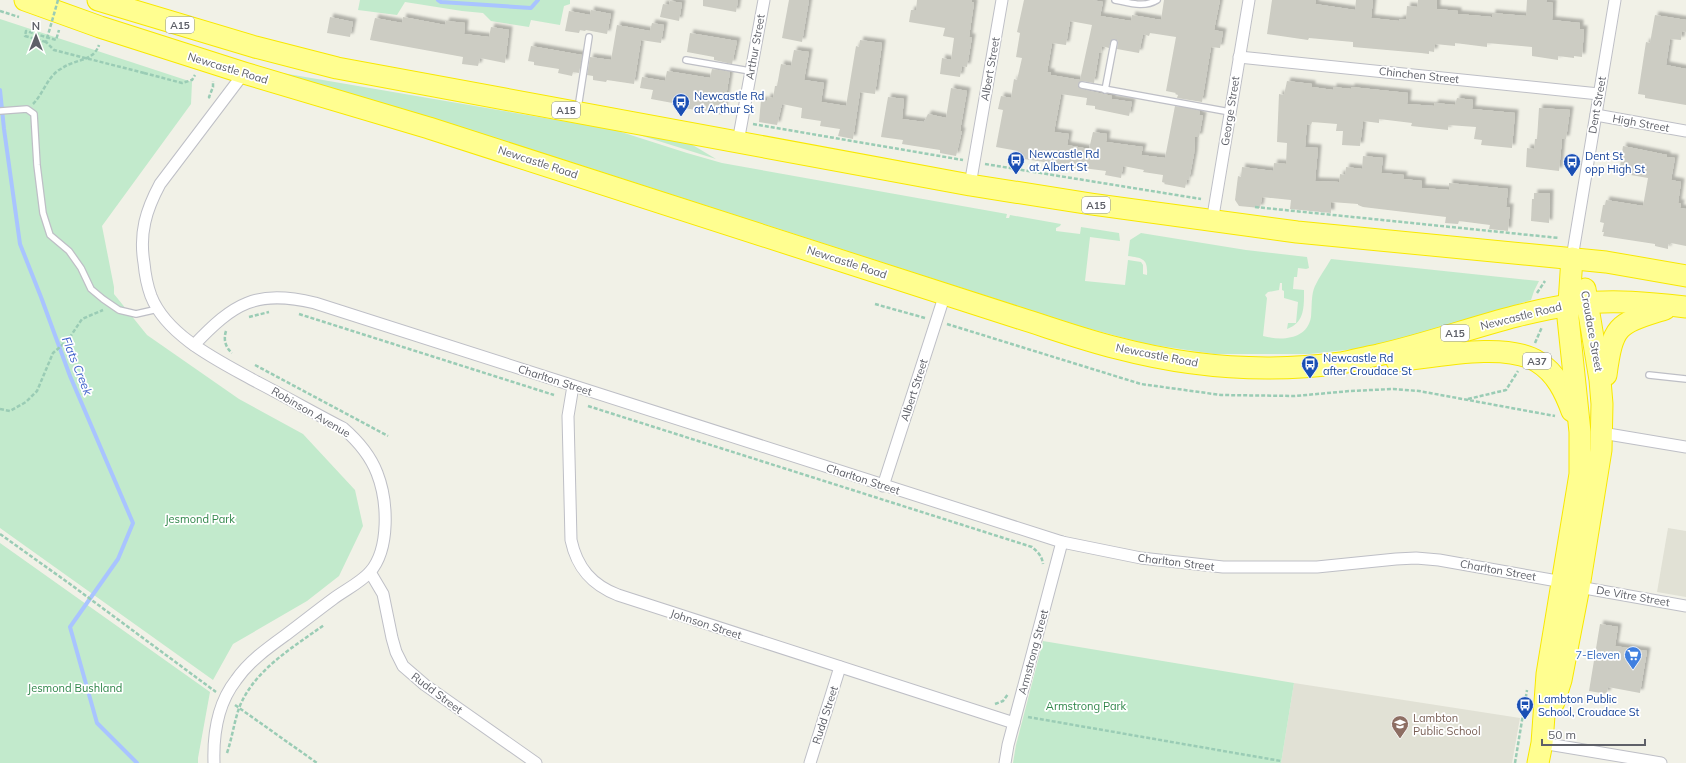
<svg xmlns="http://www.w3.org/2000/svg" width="1686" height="763" viewBox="0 0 1686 763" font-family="Mulish,sans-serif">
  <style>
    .education { fill: #e1e1d5 }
    .green { fill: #c2eacc }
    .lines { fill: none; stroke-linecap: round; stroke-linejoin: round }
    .stream { stroke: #a9c4ff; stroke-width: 4 }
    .building { fill: #ccccc3; fill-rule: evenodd; filter: url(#shadow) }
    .lane-casing { stroke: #bebfc6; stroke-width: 8 }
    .street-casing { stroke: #bebfc6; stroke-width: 13 }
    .highway-casing { stroke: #f8e800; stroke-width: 23 }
    .path { stroke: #9accb5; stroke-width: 2.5; stroke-dasharray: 4 2; stroke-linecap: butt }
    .lane { stroke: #fff; stroke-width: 5.5 }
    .street { stroke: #fff; stroke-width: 11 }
    .highway { stroke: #fffe90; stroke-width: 21 }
    .path-bridge { stroke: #9accb5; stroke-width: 2.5; stroke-dasharray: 4 2; stroke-linecap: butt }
    .labels { text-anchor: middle; stroke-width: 3.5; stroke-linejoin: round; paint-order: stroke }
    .shield { fill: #fff; stroke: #8e9095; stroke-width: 1 }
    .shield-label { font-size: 10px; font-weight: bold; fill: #5e6068 }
    .street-label { font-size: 11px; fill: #5e6068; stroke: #fff }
    .transit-label { font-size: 11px; fill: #164399; stroke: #fff; text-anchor: start }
    .park-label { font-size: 11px; fill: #2f8649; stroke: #fff }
    .shop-label { font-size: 11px; fill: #366cbe; stroke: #fff; text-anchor: end }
    .education-label { font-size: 11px; fill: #785e54; stroke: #fff; text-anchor: start }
    .water-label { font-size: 12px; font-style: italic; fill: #4163cc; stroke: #fff }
  </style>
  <defs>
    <filter id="shadow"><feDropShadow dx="3.5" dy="-3.5" stdDeviation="1" flood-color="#0004"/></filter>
  </defs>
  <rect width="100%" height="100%" fill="#f1f1e7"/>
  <!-- education -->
  <g class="education">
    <path d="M1668,528L1686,531V597L1657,592Z"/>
    <path d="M1294,683L1520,718L1512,763H1281Z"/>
  </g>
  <!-- green -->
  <g class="green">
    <path d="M360,0H570V4L564,6L560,25L531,20L529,27L491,21L483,13L462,11L405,2L397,15L358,10Z"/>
    <path d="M0,19L192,82L191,104L102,226L114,287V294L147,335L239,399L303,434L355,490L363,526L339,576L307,601L233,644L213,680L0,528Z"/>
    <path d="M282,73L615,130L687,153L722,163L1007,214L1006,218H1009L1010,215L1061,224L1060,226L1056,228V231L1080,234L1081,227L1119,233L1120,241L1090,237L1085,281L1125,285L1128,260L1141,262L1143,265V274L1147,275C1148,259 1143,258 1128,256L1130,240L1141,233L1246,250L1307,257L1309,268L1306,269L1298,268L1297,277H1294L1293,289L1304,290C1304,306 1305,323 1287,329L1288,323H1296L1298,302L1284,298V291L1282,290V283H1280L1279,290L1268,292L1265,295L1267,298L1263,336C1281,341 1307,340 1311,317C1312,307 1311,294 1315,286C1319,277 1326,268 1331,259L1539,281L1534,291L1531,300L1417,337L1355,349L1309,354H1214L1147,344L1083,327L571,162L447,124L281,76Z"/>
    <path d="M637,133L691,144L716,159L636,134Z"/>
    <path d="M0,543L210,692L198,758V763H0Z"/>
    <path d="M1043,641L1294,683L1281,763H1013L1016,745Z"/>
  </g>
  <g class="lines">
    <!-- stream -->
    <g class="stream">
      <path d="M438,0L441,2L531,8L538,0"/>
      <path d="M0,90L4,129L20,244L41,297L70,376L133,523L118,559L70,627L97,723L137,763"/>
    </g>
  </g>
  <!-- building -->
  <g class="building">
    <path d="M703,0H738L736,12L703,6Z"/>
    <path d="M789,0H809L802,42L782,38Z"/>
    <path d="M917,0H972V2L974,3L969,37H972L967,67L962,66L960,77L940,74L942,58L951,60L954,38L943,36L945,28L909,22L911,10H916Z"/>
    <path d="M1024,0H1092L1103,2L1100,16L1131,21L1132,15L1161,20L1164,0H1220L1214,30L1223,32L1220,48L1211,47L1202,102L1177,98L1178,95L1175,94L1176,93L1166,91L1176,37L1150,33L1149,36L1143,34L1139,53L1117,49L1118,41L1114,39L1111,40L1109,48L1102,46L1101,53H1099L1094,83L1082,81L1078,84V87L1081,89L1112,96V99L1132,102L1129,116L1095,109V106L1086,105L1087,98L1061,94L1054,132L1069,134L1067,145L1089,149L1093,132L1107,134L1106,142L1143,147L1141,155L1165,158L1175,106L1200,111L1199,115H1203L1199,137H1195L1194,154L1189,180L1187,179L1185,188L1164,184L1165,183L1162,182L1163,175L1143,172L1144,170L1123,166L1121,178L1105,175L1106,171L1083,168V170L1064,166L1063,168L1044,165V162L1017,158L1018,151L996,147L1003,110L998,109L1001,96L1011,98L1014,79L1017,80L1022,58L1016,57L1020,33L1017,32ZM1070,21L1092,25L1080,80L1051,75V72H1047L1052,43L1066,45Z"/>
    <path d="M1272,0H1316L1315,4L1355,10L1356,0H1373L1371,18L1399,21L1400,19H1406L1407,6L1417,7L1418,0H1437V9L1458,11V14L1492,17V13L1526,16L1527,0H1547L1546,2L1553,3L1552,20L1580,23V29H1584L1582,57L1574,56V58L1558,56V60L1532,56V47L1487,43V47L1455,43V46L1435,44L1434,52L1429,51V54L1421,53L1353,47V42L1309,38L1308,40L1267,34Z"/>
    <path d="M670,1L682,3L679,21L660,17L663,4L669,5Z"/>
    <path d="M591,10L611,14L607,34L586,30L585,31L580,30L579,33L565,31L569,11L590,15Z"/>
    <path d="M1655,15L1686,20V32L1682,31L1681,40L1670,39L1666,65L1686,69V105L1645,98V95L1638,94L1646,42L1650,43Z"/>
    <path d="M330,17L353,22L350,37L327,33Z"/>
    <path d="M403,17L445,25L446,21L465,23L464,34L489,37L491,27L509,30L505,63L480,58L478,66L462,64L463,57L370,40L375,18L402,23Z"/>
    <path d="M652,23L664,25L661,43L641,40L634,84L607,80L606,82L593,80V76L587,75L590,57L611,60L617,25L650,31Z"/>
    <path d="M690,33L737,41L732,64L714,60V57L687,52Z"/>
    <path d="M860,40L882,43L881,51L875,94L860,92L853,139L838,136L840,129L820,126L821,121L801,118L802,108L782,104L777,125L759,122L761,100L767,101V97L773,98L775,86H777L781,64L791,66L794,50L809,52L804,80L824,83L821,102L846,106L856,46L859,47Z"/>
    <path d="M531,46L582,55L579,73L573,72L572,76L558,73L559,69L534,65V62L528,61Z"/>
    <path d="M712,69L730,72L723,115L679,107L678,104L651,99L653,90L640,88L642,77L665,81L667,71L710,78Z"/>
    <path d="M1287,81L1312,84V87L1333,90V87L1351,89V87L1408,93L1407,104L1421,105L1434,106L1435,103L1455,105L1457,98L1473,100L1472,109L1515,113L1512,148L1481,145L1482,140L1474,139L1476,127L1448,125V130L1411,126L1412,123L1379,119V123L1363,121L1360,146L1342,145L1343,131H1336L1337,124L1312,122L1311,125L1307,124L1305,147L1318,148L1315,181L1339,182L1340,174L1345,175L1346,167L1362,169L1363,156L1383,158L1381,173L1404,175L1403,179L1422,181V188L1449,190V183L1508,189L1506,207H1510L1508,231L1489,229L1490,225L1459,221L1458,224L1445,223L1446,217L1363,207L1358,205V204L1331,202V213L1290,209L1291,200L1262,197L1260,208L1239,206L1235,200L1238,176L1241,177L1242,167L1273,171L1274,163L1286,164L1287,143L1277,142L1279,94L1284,95Z"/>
    <path d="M951,88L967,91L960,131H962L956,156L940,153V150L902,144L903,140L881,137L888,97L904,99L902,119L924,122L928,114L946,118Z"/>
    <path d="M1539,108L1570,110L1566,139H1562L1559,171L1526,167L1527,148L1534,149L1535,139H1537Z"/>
    <path d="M1623,146L1667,155V157L1675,158L1671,180L1681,182L1678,203H1681L1680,208L1686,209V246L1671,243L1670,245L1668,244V249L1655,246V244L1603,236L1604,232H1602L1604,223L1600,222L1603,205H1605L1606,200L1643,206L1648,178L1619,173Z"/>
    <path d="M1534,193H1550L1549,223L1531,221L1532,199H1534Z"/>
    <path d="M1600,624L1618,627L1615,646L1647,651L1640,693L1608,687L1607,694L1589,691Z"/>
  </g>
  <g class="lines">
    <!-- lane casing -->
    <g class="lane-casing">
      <g id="lane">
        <path d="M1115,0C1130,3 1144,8 1157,0"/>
        <path d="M686,60L750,71"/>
        <path d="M1082,85L1230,112"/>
        <path d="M1105,90L1114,43"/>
        <path d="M578,108L589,37"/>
        <path d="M0,111L27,109L34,114L37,165L43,213L50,235L69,251L81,268L91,289L103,299L119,310L136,314L158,309"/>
        <path d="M1649,375L1686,379"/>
      </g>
    </g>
    <!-- street casing -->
    <g class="street-casing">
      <g id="street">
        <path d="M1239,57L1599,94"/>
        <path d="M1596,115L1686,131"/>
        <path d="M738,142L764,0"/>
        <path d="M970,185L1002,0"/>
        <path d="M1212,222L1249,0"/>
        <path d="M1572,258L1615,0"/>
        <path d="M194,345C234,303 256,289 315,303L1062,542L1141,558L1223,567H1317L1396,559L1416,558L1439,560L1563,582"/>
        <path d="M573,386L568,416L571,540C577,568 592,585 618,595L1014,723"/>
        <path d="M1602,433L1686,447"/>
        <path d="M883,486L945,294"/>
        <path d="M370,572L383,594L392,638L396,652L403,666L425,685L536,763"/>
        <path d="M1579,587L1686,606"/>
        <path d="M1542,743L1661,763"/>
        <path d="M214,763C213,734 218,703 236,680C249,661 269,647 287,634C303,622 318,610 333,599C345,590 360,583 370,572C390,549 388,501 377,473C370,455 358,441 343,428C314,413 286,397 257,382C221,362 167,337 151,296C147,285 145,274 144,263C139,233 146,210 160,184L244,73"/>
        <path d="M810,763L840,667"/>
        <path d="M1005,763L1008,745L1062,542"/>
      </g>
    </g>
    <!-- highway casing -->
    <g class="highway-casing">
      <g id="highway">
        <path d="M25,0L100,27L244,73L429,128L1019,318C1051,328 1084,340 1117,348C1189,367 1267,373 1341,363C1353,361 1366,357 1378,355C1445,340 1508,313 1577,304C1612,299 1651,303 1686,307"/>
        <path d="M98,0L255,47L337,68L970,185L1091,204L1297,232L1606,262L1686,276"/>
        <path d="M1397,361C1434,357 1506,341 1538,362C1556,373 1565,392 1572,411"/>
        <path d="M1606,375C1613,323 1618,324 1665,309"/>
        <path d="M1554,702L1561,680L1579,587L1601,450L1602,404L1600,380L1585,289"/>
        <path d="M1538,763L1542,743L1547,674L1580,474V432L1568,318L1572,258"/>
      </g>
    </g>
    <!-- path -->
    <g class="path">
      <path d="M0,11L19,17"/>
      <path d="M46,42L25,36L26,31L56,40L59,30"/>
      <path d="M144,73L182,83L192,80L195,75"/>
      <path d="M210,98L209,97L213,87V81"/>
      <path d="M33,104C43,94 47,78 59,70C63,68 66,65 70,64C82,59 94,59 99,45"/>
      <path d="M753,124L963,160"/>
      <path d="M985,164L1201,199"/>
      <path d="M1255,207L1559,238"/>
      <path d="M1537,293L1545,281"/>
      <path d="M875,304L925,318"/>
      <path d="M299,314L554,395"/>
      <path d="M249,317L269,312"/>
      <path d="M947,324L1141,384L1221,395L1295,396L1350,391L1393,389L1419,391L1555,416"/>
      <path d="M226,331C223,340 226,348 232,353"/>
      <path d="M1535,343L1542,327"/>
      <path d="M255,365L388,436"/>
      <path d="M1468,399L1506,390L1518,371"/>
      <path d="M588,406L1032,547C1038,552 1042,556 1043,564"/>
      <path d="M0,409L10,411L26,402L37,391L53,353L68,340L82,319L103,310"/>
      <path d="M0,534L70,584L216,692"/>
      <path d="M995,704L1003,701L1008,694"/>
      <path d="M235,705L317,763"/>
      <path d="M1028,717L1281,761"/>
      <path d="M227,753C232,738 234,723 239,708C254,670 292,648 324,625"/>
      <path d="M1515,763L1527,690"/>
    </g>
    <!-- lane -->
    <use href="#lane" class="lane"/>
    <!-- street -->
    <use href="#street" class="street"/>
    <!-- highway -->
    <use href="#highway" class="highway"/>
    <!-- path-bridge -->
    <path class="path-bridge" d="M58,0L46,42L54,50L144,73"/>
  </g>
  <!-- icons -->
  <defs>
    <g id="bus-pin" transform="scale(0.9)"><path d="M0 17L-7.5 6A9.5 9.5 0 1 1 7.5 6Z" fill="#1a4fb4" stroke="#fff"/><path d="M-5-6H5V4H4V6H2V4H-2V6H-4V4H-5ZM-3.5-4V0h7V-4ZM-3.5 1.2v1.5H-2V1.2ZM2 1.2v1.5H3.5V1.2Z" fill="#fff"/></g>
    <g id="supermarket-pin" transform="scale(0.9)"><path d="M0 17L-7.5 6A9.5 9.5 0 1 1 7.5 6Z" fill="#3f7fe0" stroke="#fff"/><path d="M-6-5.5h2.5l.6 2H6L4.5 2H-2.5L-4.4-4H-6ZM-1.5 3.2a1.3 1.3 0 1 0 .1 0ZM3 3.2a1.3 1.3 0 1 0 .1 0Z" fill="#fff"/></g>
    <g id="school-pin" transform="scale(0.9)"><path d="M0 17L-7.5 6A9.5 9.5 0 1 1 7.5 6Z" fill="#8d6e63" stroke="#fff"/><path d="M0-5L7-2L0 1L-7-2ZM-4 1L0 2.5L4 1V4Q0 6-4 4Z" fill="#fff"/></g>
  </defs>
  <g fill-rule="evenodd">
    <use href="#bus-pin" x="681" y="102"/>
    <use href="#bus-pin" x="1016" y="160"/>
    <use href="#bus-pin" x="1572" y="162"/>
    <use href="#bus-pin" x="1310" y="364"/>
    <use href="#supermarket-pin" x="1633" y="655"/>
    <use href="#bus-pin" x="1525" y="705"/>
    <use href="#school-pin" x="1400" y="724"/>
  </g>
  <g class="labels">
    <!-- shield labels -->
    <g class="shield">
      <rect x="166" y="17" width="28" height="16" rx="3"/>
      <rect x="552" y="102" width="28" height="16" rx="3"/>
      <rect x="1082" y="197" width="28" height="16" rx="3"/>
      <rect x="1441" y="325" width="28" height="16" rx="3"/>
      <rect x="1523" y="353" width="28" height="16" rx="3"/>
    </g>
    <g class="shield-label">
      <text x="180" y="29">A15</text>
      <text x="566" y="114">A15</text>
      <text x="1096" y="209">A15</text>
      <text x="1455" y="337">A15</text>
      <text x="1537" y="365">A37</text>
    </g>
    <!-- street labels -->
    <g class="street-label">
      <text transform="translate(755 47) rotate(-80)" y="4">Arthur Street</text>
      <text transform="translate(228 68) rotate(17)" y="4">Newcastle Road</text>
      <text transform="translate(990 69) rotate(-80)" y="4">Albert Street</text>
      <text transform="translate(1419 75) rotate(6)" y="4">Chinchen Street</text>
      <text transform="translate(1597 105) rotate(-80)" y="4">Dent Street</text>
      <text transform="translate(1230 111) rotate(-81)" y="4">George Street</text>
      <text transform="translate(1641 123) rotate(10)" y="4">High Street</text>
      <text transform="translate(538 162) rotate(18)" y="4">Newcastle Road</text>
      <text transform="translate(847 262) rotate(18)" y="4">Newcastle Road</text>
      <text transform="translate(1521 316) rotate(-14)" y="4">Newcastle Road</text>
      <text transform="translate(1592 331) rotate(80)" y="4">Croudace Street</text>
      <text transform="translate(1157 355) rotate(11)" y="4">Newcastle Road</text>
      <text transform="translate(555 380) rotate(18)" y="4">Charlton Street</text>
      <text transform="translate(914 390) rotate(-72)" y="4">Albert Street</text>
      <text transform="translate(311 412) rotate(30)" y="4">Robinson Avenue</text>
      <text transform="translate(863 479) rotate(18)" y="4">Charlton Street</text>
      <text transform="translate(1176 562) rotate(7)" y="4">Charlton Street</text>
      <text transform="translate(1498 570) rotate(10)" y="4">Charlton Street</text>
      <text transform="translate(1633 596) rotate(10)" y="4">De Vitre Street</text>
      <text transform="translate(706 624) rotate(18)" y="4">Johnson Street</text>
      <text transform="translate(1033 652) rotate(-75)" y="4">Armstrong Street</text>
      <text transform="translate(437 693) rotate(37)" y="4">Rudd Street</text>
      <text transform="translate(825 715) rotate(-72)" y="4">Rudd Street</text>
    </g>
    <!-- transit labels -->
    <g class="transit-label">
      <text x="694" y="100">Newcastle Rd<tspan x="694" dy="13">at Arthur St</tspan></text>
      <text x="1029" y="158">Newcastle Rd<tspan x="1029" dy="13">at Albert St</tspan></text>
      <text x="1585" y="160">Dent St<tspan x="1585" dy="13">opp High St</tspan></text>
      <text x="1323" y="362">Newcastle Rd<tspan x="1323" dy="13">after Croudace St</tspan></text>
      <text x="1538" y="703">Lambton Public<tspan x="1538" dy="13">School, Croudace St</tspan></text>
    </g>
    <!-- park labels -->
    <g class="park-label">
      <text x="200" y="523">Jesmond Park</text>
      <text x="75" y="692">Jesmond Bushland</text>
      <text x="1086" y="710">Armstrong Park</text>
    </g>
    <!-- shop labels -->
    <g class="shop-label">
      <text x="1620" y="659">7-Eleven</text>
    </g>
    <!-- education labels -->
    <g class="education-label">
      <text x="1413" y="722">Lambton<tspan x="1413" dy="13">Public School</tspan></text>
    </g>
    <!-- water labels -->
    <g class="water-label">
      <text transform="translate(77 366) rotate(68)" y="4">Flats Creek</text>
    </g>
  </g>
  <!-- north arrow -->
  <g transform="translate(36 36)" stroke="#ffffff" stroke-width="3" paint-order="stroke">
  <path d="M0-3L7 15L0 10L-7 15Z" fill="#5e6068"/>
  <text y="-6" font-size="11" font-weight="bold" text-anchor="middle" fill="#5e6068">N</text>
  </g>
  <!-- scale -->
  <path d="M1542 739v6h103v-6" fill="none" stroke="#5e6068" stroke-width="2"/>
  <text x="1548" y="739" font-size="12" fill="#5e6068" stroke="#ffffff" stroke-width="3" paint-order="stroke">50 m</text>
</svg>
